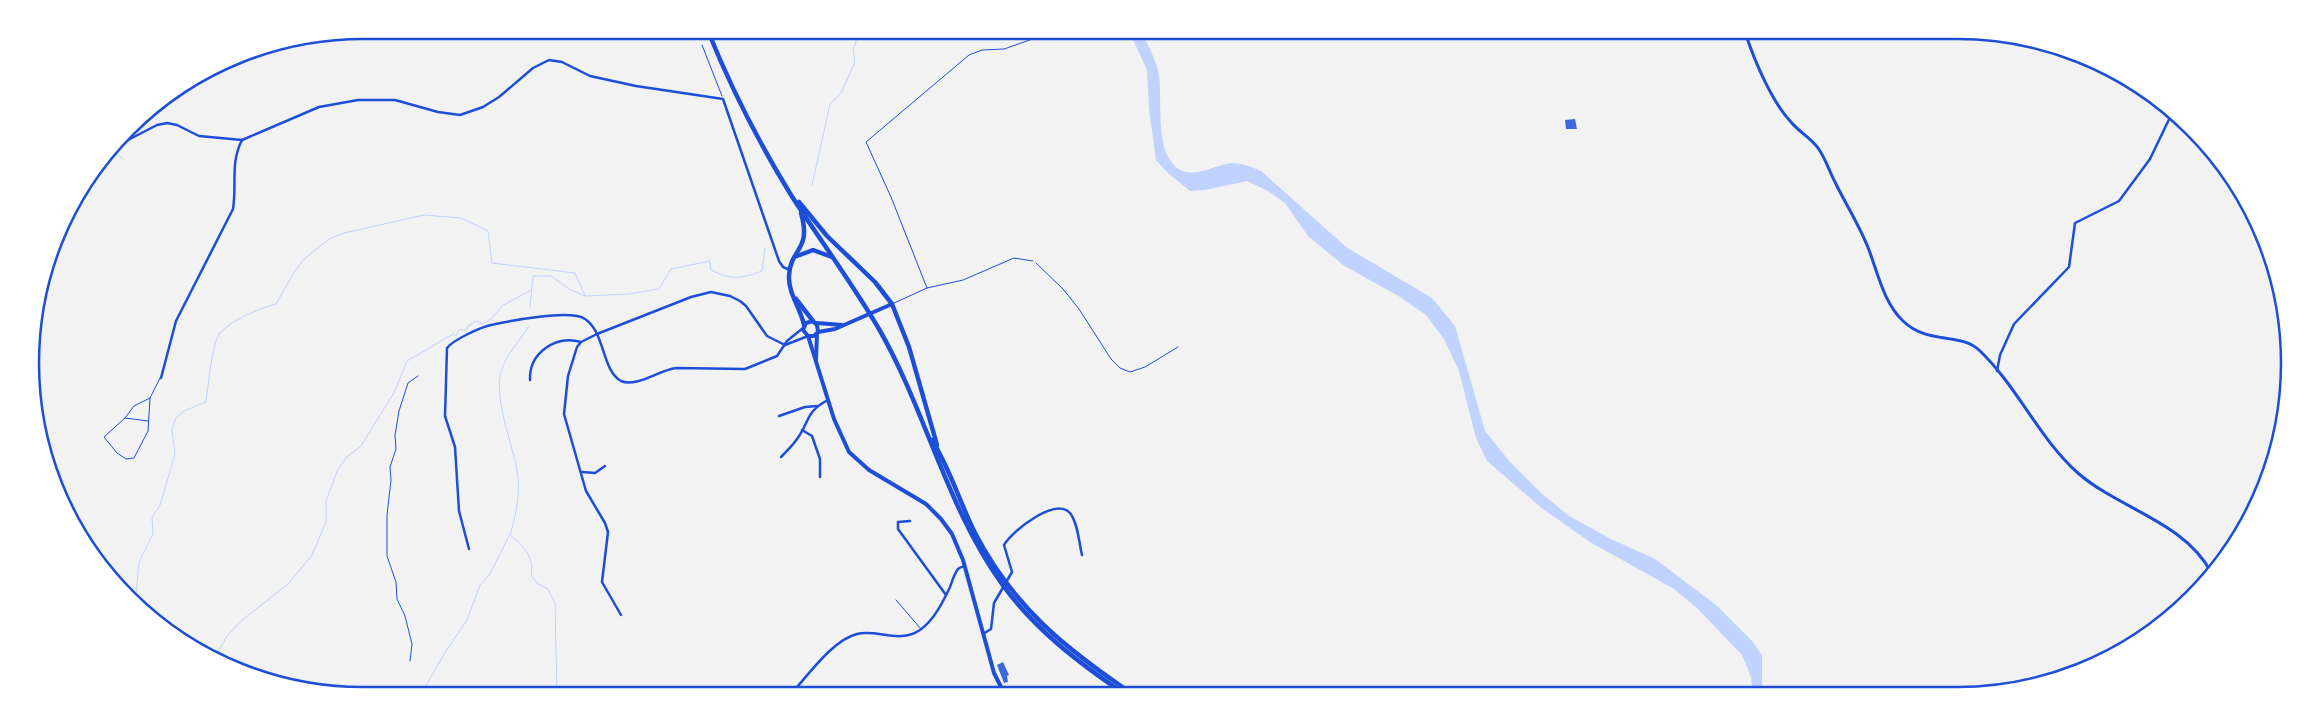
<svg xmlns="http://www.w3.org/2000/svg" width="2320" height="726" viewBox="0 0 2320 726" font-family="'Crimson Pro',serif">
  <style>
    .water { fill: #bfd3fe }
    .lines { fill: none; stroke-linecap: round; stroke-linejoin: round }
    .stream { stroke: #bfd3fe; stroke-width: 1 }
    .building { fill: #3d67dc }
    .path { stroke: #1d4ed8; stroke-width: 1 }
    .service { stroke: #1d4ed8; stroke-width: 1 }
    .minor { stroke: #1d4ed8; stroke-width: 2.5 }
    .tertiary { stroke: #1d4ed8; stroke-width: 3 }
    .secondary { stroke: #1d4ed8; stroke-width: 4 }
    .trunk { stroke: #1d4ed8; stroke-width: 4.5 }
    .rim { fill: none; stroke: #1d4ed8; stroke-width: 2.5 }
  </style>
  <rect width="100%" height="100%" fill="#f2f2f2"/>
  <!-- water -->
  <path class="water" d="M1130,33H1142C1148,46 1157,61 1159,76C1163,102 1153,159 1183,171C1198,177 1217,164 1232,163C1243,163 1251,167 1261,171L1346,247L1432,298L1455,326L1485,431L1510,462L1541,493L1569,516L1611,539L1655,559L1716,605L1752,641L1762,655V694H1753L1751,677L1742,655L1697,608L1674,589L1590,542L1543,509L1487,461L1476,438L1459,371L1444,339L1426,315L1400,297L1343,265L1308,236L1285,203L1268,191L1247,181L1205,190L1190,191L1169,174L1156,160L1149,109L1147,70Z"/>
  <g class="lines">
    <!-- stream -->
    <g class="stream">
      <path d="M109,149H110"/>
      <path d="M114,152L123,159"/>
      <path d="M812,185L830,104L841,93L855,62L853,50L856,42L855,32"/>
      <path d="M530,307L533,276H551L569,289L585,296L629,294L659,289L671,269L710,261L711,270C731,280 741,279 762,271L765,248"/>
      <path d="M529,326C519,342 506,354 501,372C494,399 512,443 517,470C521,492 516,514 510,535C523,545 535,558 531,575L538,584L548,589L555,603L557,696"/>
      <path d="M135,605L139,562L153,534L152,518L160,505L175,454L172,429L176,418L184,411L206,402C208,388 212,342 220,333C233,319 258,309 276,304L293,274L303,260L329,239L344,233L424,215L461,218L488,231L492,263L575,273L585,296"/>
      <path d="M214,659L227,636L241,621L288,584L312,555L326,522V501L338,469L347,457L361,446L395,391L407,361L453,334L456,336L459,330H467L468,326L476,321L482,324L491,319L502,306L531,290"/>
      <path d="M420,696L446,651L467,620L480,585L490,574L509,536"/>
    </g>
  </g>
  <!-- building -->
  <g class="building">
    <path d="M1575,119L1577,129H1566L1565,120Z"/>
    <path d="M1003,662L1009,675L1007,676L1008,682L1004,683L997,665Z"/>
  </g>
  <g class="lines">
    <!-- path -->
    <g class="path">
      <path d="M702,45L722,96"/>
      <path d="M1036,263L1063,289L1079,309L1111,359L1120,368L1130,372L1145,367L1178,347"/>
      <path d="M410,661L412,644L405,616L397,599L396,582L387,556V515L391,480L390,467L396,449L395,435L399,411L408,383L418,376"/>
    </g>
    <!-- service -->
    <g class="service">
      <path d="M927,288L891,197L866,142L969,55L982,50L1004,49L1050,33"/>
      <path d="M892,304L927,288L963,280L1014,258L1033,261"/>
      <path d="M150,398L148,431L134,458L126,459L117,453L104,437L125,418L134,406L150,398L160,378"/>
      <path d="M125,418L148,421"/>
      <path d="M896,600L921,629"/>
    </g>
    <!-- minor -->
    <g class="minor">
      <path d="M113,145L128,140L157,125L167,123L177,125L199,136L242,140L319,107L358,100H395L438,112L460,115L483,107L499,97L533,68L549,60L562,62L590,76L636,86L723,99L779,261L783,267L790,270"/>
      <path d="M785,345L808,336"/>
      <path d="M1997,371L2000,355L2014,324L2069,267L2075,223L2119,201L2150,159L2173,111"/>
      <path d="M161,378L176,321L233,209C237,185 230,163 242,140"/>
      <path d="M530,380C529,353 555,335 581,342"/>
      <path d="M779,416L805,407L817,406"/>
      <path d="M802,430L812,436L820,459V477"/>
      <path d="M781,457C787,451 793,445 797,439C809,423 806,411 828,400"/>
      <path d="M582,472L595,473L605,466"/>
      <path d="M910,521L898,522V529L946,595"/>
      <path d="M469,549L459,511L455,447L445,416L447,348C453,340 481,327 491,325C509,321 571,309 585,319C605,332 602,371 621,381C636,388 659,370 676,368L745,369L777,356L787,341L803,328"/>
      <path d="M621,615L602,582L608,532L605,523L586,491L564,414L568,376L577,347L581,342L597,334L691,297L711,292L730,296L740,301L746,306L767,336L785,345"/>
      <path d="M983,634L991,629L994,603L1012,572L1004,545C1012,531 1055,497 1070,513C1078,523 1079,543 1082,555"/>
      <path d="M790,695C807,677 832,640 857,634C878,629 899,644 920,630C934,620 943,602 950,587C952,582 954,574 958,569C960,567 962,567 965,566"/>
    </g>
    <!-- tertiary -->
    <path class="tertiary" d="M1746,35C1755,62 1772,102 1791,122C1799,132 1811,138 1818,148C1826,159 1829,171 1835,182C1846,205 1860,226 1869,250C1878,274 1884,303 1903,321C1928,345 1959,332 1979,350C2018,387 2039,439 2079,474C2120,509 2184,522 2211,572"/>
    <!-- secondary -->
    <g class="secondary">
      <path d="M817,323L842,325"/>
      <path d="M818,332L835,329L892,304"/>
      <path d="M808,336H814L818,332L817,325L813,321L806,323L803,330L808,336L834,419L849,452L869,470L926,504L941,519L952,534L963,560L994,673L1005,695"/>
      <path d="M816,359L817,334"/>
    </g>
    <!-- trunk -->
    <g class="trunk">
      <path d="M708,31C731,88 759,143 791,195C820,240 852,283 879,329C926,411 946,506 1002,584C1035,630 1079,663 1126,695"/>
      <path d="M799,202L827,236L875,282L892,304L909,347L937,445"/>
      <path d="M801,213C812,251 790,248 789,276C788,293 801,309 804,325"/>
      <path d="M797,256L813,250L832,257"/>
      <path d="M796,299L813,321"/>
      <path d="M932,440C950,469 960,503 975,533C1014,608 1066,649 1134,695"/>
    </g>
  </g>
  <!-- crop -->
  <path d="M0 0H2320V726H0ZM363 39H1957A324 324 0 0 1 2281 363V363A324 324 0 0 1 1957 687H363A324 324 0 0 1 39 363V363A324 324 0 0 1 363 39Z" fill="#fff" fill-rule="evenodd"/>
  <path class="rim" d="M363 39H1957A324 324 0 0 1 2281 363V363A324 324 0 0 1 1957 687H363A324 324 0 0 1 39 363V363A324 324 0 0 1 363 39Z"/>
</svg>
